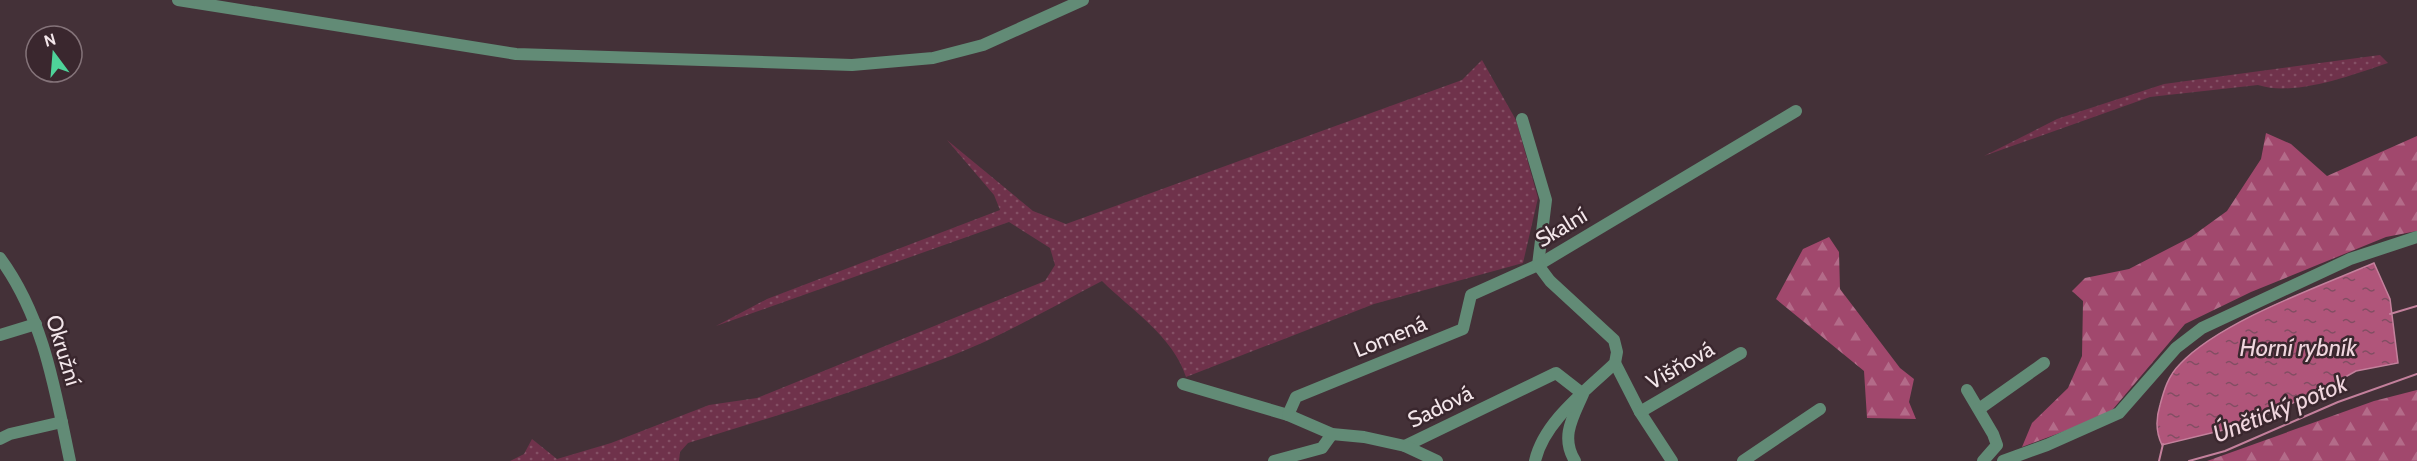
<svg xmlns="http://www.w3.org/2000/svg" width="2417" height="461" viewBox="0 0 2417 461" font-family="Cabin,sans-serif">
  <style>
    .grass { fill: url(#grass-dots) }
    .forest { fill: url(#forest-firs) }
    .water { fill: url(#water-ripples); stroke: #c4809c; stroke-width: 1.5 }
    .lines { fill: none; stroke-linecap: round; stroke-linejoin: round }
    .stream { stroke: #c4809c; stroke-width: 2 }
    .minor { stroke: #628b76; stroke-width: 12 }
    .labels { text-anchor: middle; stroke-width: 5; stroke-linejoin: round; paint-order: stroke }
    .street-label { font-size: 22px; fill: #f3e6ea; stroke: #3a272e }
    .water-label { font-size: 24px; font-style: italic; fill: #f0d6de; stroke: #3a272e }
  </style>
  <defs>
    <pattern id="grass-dots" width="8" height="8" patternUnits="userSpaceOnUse" patternTransform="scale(1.5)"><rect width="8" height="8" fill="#6f324b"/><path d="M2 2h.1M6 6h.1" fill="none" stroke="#845065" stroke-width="1.8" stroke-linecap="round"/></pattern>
    <pattern id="forest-firs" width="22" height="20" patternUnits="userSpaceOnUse" patternTransform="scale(1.5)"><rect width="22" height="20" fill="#a1486d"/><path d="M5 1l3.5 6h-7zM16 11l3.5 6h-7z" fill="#b36b89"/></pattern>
    <pattern id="water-ripples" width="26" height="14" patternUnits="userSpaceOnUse" patternTransform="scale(1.5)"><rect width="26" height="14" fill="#b0557a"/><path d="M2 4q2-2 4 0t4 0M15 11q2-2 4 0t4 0" fill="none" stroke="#824e63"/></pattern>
  </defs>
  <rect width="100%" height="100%" fill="#443138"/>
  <!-- grass -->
  <g class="grass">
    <path d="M2380,55L2388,63C2352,75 2295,97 2258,85L2150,97L1984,156L2057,119L2164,84Z"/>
    <path d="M1482,60L1516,120L1538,198L1523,263L1374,304L1186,377C1173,336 1131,310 1102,281C1052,307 1003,336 951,356C865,389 776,416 688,443L680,452L679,461H510L524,454L532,439L557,459L611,443L709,405L757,398L1045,281L1055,265L1050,248L1009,222L716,326L767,299L1000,210L994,195L947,140L1033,211L1066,224L1462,80Z"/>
  </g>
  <!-- forest -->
  <g class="forest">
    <path d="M2266,133L2291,144L2327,176L2417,136V231L2386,237L2251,292L2185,324L2108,415L2022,447L2032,423L2068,388L2082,356L2083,301L2072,291L2085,278L2129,269L2191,237L2227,211L2261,159Z"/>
    <path d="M1829,237L1839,252L1840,289L1900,368L1914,379L1909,402L1916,419L1867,418L1864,371L1776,299L1803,249Z"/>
    <path d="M2417,390V461H2207L2374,401Z"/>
  </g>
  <!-- water -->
  <path class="water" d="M2374,263L2390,299L2398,363L2356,371L2320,391L2240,426L2162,445C2156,433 2156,418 2160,405C2164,390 2168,376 2180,364C2221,321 2318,287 2374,263Z"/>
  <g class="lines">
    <!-- stream -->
    <g class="stream">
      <path d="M2390,314L2417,306"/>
      <path d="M2159,461L2163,444"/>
      <path d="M2189,461L2225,451L2338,402L2417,374"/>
    </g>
    <!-- minor -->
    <g class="minor">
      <path d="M178,0L516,54L852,65L933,58L983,45L1083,0"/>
      <path d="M1522,119L1546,200L1538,265"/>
      <path d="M0,258C44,318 55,390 70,461"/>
      <path d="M0,335L36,324"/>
      <path d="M1615,363L1640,412L1672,461"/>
      <path d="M1183,384L1288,415"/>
      <path d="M1967,390L1993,434L1997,445L1983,461"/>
      <path d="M1979,409L2044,363"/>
      <path d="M1640,412L1741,353"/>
      <path d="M0,439L10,434L62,422"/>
      <path d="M1405,446L1556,373L1583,394C1573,417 1560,437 1575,461"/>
      <path d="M1274,461L1322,448L1332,434"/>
      <path d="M1437,461L1405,446L1364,437L1332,434L1288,415L1296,397L1463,329L1471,295L1538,265L1796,111"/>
      <path d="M1535,461C1544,421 1587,390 1615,363L1617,352L1614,340L1550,281L1538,265"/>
      <path d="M1743,461L1820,409"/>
      <path d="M2003,461L2047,445L2119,413L2176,348L2202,328L2350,259L2417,237"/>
    </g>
  </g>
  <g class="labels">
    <!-- street labels -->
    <g class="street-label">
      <text transform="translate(1561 227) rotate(-31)" y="8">Skalní</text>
      <text transform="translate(1390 336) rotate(-22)" y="8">Lomená</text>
      <text transform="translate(64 350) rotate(73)" y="8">Okružní</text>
      <text transform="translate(1680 365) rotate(-30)" y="8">Višňová</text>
      <text transform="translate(1440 406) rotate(-26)" y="8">Sadová</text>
    </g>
    <!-- water labels -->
    <g class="water-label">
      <text x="2298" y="356">Horní rybník</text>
      <text transform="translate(2280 409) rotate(-22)" y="8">Únětický potok</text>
    </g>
  </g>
  <!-- north arrow -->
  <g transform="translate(54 54) rotate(344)"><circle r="28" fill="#3a272e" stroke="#847379" stroke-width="1.5"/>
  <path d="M0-4.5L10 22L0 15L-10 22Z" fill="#4ed399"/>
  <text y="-9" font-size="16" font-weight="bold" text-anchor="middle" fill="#f3e6ea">N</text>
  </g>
</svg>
